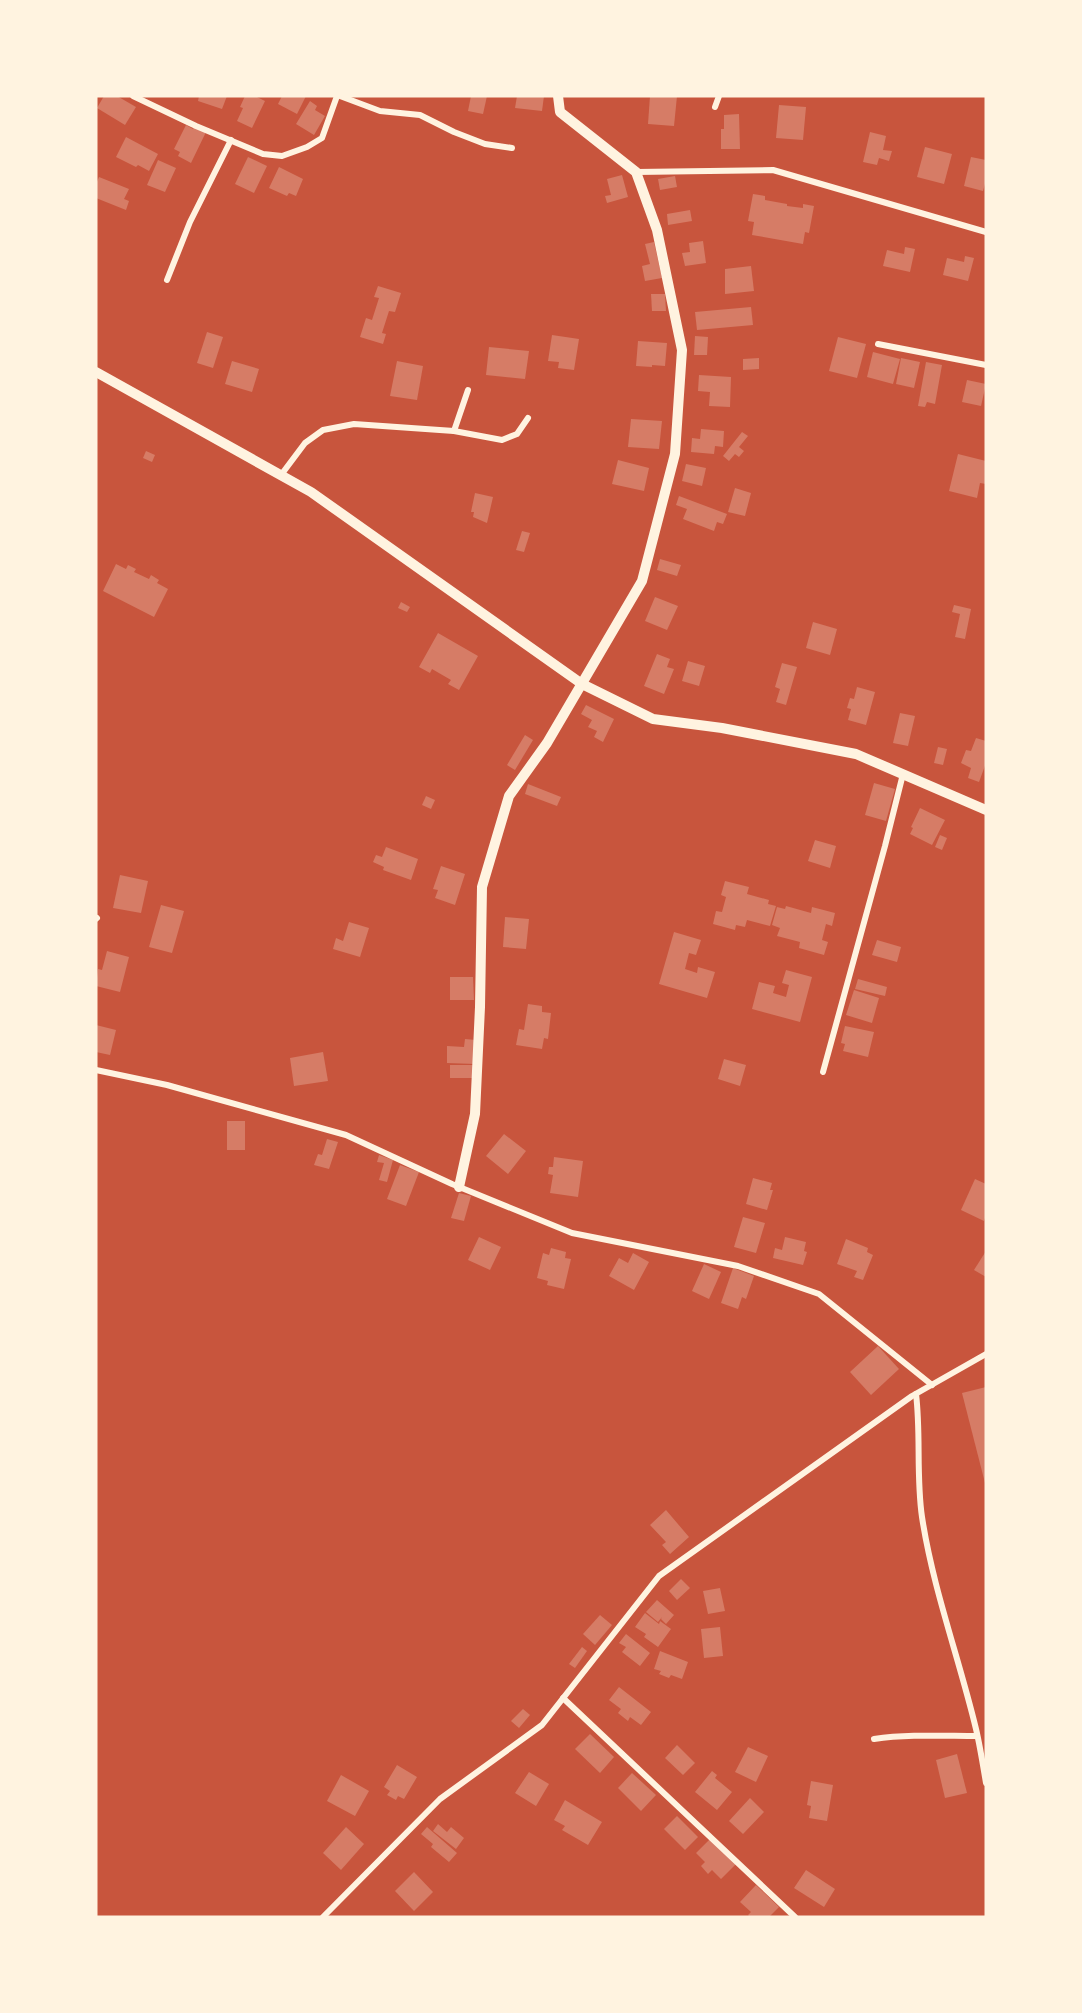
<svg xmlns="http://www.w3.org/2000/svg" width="1082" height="2013" viewBox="0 0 1082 2013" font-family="'Work Sans',sans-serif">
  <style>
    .building { fill: #d67c66 }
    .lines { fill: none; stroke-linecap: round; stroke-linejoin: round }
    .minor { stroke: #fff3e0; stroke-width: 6 }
    .tertiary { stroke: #fff3e0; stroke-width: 10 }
  </style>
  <rect width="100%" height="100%" fill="#c8553d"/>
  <!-- building -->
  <g class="building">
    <path d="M104,96H117L136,107L125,125L97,108Z"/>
    <path d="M199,96H227L222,109L198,101Z"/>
    <path d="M245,96H255L265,101L252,128L237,121L243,108L240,107Z"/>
    <path d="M282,96H306L297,114L278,104Z"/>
    <path d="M471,96H487L483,114L468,111Z"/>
    <path d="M517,96H544L542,111L515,108Z"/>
    <path d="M650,96H677L674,126L648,124Z"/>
    <path d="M310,101L317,106L315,110L325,116L314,135L296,124Z"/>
    <path d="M779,105L806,107L803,140L776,138Z"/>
    <path d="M739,114L740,149H721V129H724V115Z"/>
    <path d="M186,125L193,129L194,126L206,132L191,163L178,156L180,152L174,149Z"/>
    <path d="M870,132L886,136L883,150L892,151L889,161L879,158L877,165L863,162Z"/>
    <path d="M126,137L158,154L149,171L138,165L136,167L116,157Z"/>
    <path d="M925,147L952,154L944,184L917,177Z"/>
    <path d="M248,157L267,166L254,193L235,184Z"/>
    <path d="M971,157L986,160V180L983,191L964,186Z"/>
    <path d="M158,160L176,168L165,192L147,185Z"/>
    <path d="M279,167L303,179L296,196L289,193L287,196L269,188Z"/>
    <path d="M622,175L628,197L607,203L605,196L611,195L607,179Z"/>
    <path d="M675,176L677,187L660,190L658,179Z"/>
    <path d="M99,177L129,189L124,199L129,201L126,210L96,198V184Z"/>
    <path d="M753,194L765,196V200L787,204V206L803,208V204L814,206L809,233L805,232L803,244L752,235L754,222L748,221Z"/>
    <path d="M690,210L692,221L668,225L667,214Z"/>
    <path d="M703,241L706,263L685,266L682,253L690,252L689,243Z"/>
    <path d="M654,242L662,278L645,281L642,266L650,264L645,244Z"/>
    <path d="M905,247L915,249L910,272L883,266L887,250L904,254Z"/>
    <path d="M965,256L974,258L968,281L943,275L947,258L964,262Z"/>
    <path d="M751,266L754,291L725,294V269Z"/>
    <path d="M378,286L401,293L395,312L389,311L382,333L386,334L383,344L360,337L366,318L372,320L379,298L374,297Z"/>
    <path d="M651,294H665L666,311H652Z"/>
    <path d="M751,307L753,325L697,330L695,312Z"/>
    <path d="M207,332L223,337L213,368L197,363Z"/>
    <path d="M552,335L579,339L574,370L558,368L559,362L548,361Z"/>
    <path d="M695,336L708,337L707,355H694Z"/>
    <path d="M838,337L866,344L857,378L829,371Z"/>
    <path d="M638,341L667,343L665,366L652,365V367L636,366Z"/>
    <path d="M489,347L529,351L525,379L486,375Z"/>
    <path d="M873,352L900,359L893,384L867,377Z"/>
    <path d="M759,358V369L743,370V359Z"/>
    <path d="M901,358L920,362L914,388L896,384Z"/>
    <path d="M232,361L259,369L252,392L225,384Z"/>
    <path d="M397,361L423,366L417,400L390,396Z"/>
    <path d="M926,362L942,365L935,404L927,402L925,407L918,406Z"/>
    <path d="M699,375L731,377L730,407L709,406L710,392L698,391Z"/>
    <path d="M967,380L986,384L981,406L962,402Z"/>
    <path d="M631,419L662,421L659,449L628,447Z"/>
    <path d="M701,429L724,431L723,447L715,446L714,454L691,452L692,438L700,439Z"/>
    <path d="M742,432L748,436L739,447L744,451L739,457L735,454L729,461L723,456Z"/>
    <path d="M146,451L155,455L152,462L143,458Z"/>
    <path d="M958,454L986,461V484L980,483L977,498L949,491Z"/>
    <path d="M618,460L649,468L644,491L612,484Z"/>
    <path d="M686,464L706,468L702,486L682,481Z"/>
    <path d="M735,488L751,493L745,516L728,512Z"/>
    <path d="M475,493L493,497L487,523L473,517L474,512H471Z"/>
    <path d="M679,496L727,514L723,524L717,522L714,531L683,519L687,509L676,505Z"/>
    <path d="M522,531L530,533L524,552L516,550Z"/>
    <path d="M660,559L681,565L677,576L657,570Z"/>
    <path d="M116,564L126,569L128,565L136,569L134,572L149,579L151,575L159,580L157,583L168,589L154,617L103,591Z"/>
    <path d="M655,597L678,606L667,630L645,621Z"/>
    <path d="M401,602L410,607L407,612L398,608Z"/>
    <path d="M954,605L971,609L965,639L955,637L960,614L952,612Z"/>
    <path d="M813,622L837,629L830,655L806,648Z"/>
    <path d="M438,633L478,656L459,690L448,684L451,680L432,669L430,673L419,667Z"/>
    <path d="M657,654L670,659L667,667L674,669L664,694L644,686Z"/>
    <path d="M688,661L705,666L699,686L682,681Z"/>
    <path d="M782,663L797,667L786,705L776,702L780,689L775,687Z"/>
    <path d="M857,687L875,692L866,725L848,720L851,709L847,708L850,698L854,699Z"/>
    <path d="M586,705L614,719L603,742L594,737L597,731L588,727L592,720L581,714Z"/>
    <path d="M900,713L915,716L908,746L893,743Z"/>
    <path d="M525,735L533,740L515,770L507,765Z"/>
    <path d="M976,738L986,741V763L979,782L968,778L971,768L961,763L966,750L971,751Z"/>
    <path d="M938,747L947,749L943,765L934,763Z"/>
    <path d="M874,783L895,789L886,821L865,815Z"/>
    <path d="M528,784L561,797L557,806L525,794Z"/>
    <path d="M426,796L435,800L431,809L422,805Z"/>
    <path d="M920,808L945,820L932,845L910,834L913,828L911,827Z"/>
    <path d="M940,835L947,838L942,850L935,847Z"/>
    <path d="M815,840L836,846L830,868L808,861Z"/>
    <path d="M386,847L418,859L411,880L383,870L384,867L373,862L376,855L382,857Z"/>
    <path d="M441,866L465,874L455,905L435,898L438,890L433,889Z"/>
    <path d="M120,875L148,881L141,913L113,908Z"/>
    <path d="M725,881L749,887L747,894L769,900L768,904L776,906L770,926L747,920L745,927L736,925L735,930L713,924L716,911L722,912L726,897L721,895Z"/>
    <path d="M161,905L184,911L172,953L149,947Z"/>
    <path d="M786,906L811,913L812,907L835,913L832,926L826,924L822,940L828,942L824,955L799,948L800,942L777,936L780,928L772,925L777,907L785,909Z"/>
    <path d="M505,917L529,919L526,949L503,947Z"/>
    <path d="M349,922L369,928L360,957L333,949L336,938L343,941Z"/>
    <path d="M674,932L701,940L696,955L689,953L685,969L697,973L698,967L715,972L707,998L659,984Z"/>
    <path d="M877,940L901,947L897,962L872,955Z"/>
    <path d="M107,951L129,957L120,992L96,986L98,969L102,970Z"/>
    <path d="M786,970L812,977L800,1022L752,1009L759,982L775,986L773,993L786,997L789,985L782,983Z"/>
    <path d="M450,977H473L474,1000H450Z"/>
    <path d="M858,979L887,987L885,996L855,989Z"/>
    <path d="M854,990L879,998L872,1023L846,1015Z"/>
    <path d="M528,1004L542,1006V1012L551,1013L548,1039L544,1038L542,1049L516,1045L519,1029L524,1030Z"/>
    <path d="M96,1025L116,1030L110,1055L96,1052Z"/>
    <path d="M845,1026L874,1032L868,1057L843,1051L845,1044L841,1043Z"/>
    <path d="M465,1039L476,1040L475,1064L447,1063V1046L464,1047Z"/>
    <path d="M323,1052L328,1081L294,1086L290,1058Z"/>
    <path d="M724,1059L746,1065L740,1086L718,1079Z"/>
    <rect x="450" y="1065" width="24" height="13"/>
    <rect x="227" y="1121" width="18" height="29"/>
    <path d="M504,1134L526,1151L508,1174L486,1156Z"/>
    <path d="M327,1139L338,1142L329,1169L314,1165L318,1154L322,1155Z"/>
    <path d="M379,1155L393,1160L387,1182L379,1180L384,1163L377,1162Z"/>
    <path d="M554,1157L583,1161L578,1197L550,1193L553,1175L548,1174L549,1167H553Z"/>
    <path d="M400,1165L419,1172L406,1206L387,1199Z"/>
    <path d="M753,1178L772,1183L770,1190H773L767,1210L746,1204Z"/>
    <path d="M975,1179L986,1184V1215L984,1221L961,1210Z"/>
    <path d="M459,1193L471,1196L464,1221L451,1218Z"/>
    <path d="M743,1217L765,1223L756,1253L734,1247Z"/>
    <path d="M479,1237L501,1247L490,1270L468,1260Z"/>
    <path d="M785,1237L806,1242L804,1251L807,1252L803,1265L773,1258L775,1248L782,1250Z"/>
    <path d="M846,1239L868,1248L867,1252L873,1255L863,1280L854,1277L857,1271L837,1264Z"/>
    <path d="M551,1248L566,1252L565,1258L571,1259L564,1289L547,1285L548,1281L537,1278L543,1253L549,1255Z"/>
    <path d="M986,1251V1277L974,1270Z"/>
    <path d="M633,1253L649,1262L634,1290L609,1276L619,1258L628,1263Z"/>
    <path d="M704,1264L721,1272L709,1299L692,1291Z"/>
    <path d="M733,1268L754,1276L746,1299L742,1297L738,1309L721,1303Z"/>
    <path d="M878,1346L899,1369L871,1395L850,1372Z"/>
    <path d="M986,1387V1483H985L962,1393Z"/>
    <path d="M666,1510L689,1537L670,1554L662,1545L666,1542L650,1525Z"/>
    <path d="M681,1579L690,1588L677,1600L669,1591Z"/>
    <path d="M720,1588L725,1611L708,1614L703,1591Z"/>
    <path d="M657,1600L674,1615L666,1624L661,1619L662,1617L658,1622L646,1612Z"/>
    <path d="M645,1613L659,1624L660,1621L671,1629L658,1647L644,1637L646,1634L635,1627Z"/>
    <path d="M600,1615L612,1625L595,1645L583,1634Z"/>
    <path d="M720,1627L723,1656L704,1658L701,1629Z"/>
    <path d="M626,1634L650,1653L640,1666L622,1652L626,1647L619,1643Z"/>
    <path d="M582,1647L587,1651L575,1668L569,1664Z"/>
    <path d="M660,1651L688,1662L682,1679L671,1675L669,1678L659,1674L661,1671L654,1669Z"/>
    <path d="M619,1687L651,1712L641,1725L630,1717L628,1721L618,1713L621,1709L609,1700Z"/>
    <path d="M523,1709L530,1715L519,1728L511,1721Z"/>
    <path d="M590,1734L614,1757L600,1773L575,1749Z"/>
    <path d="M677,1745L695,1763L683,1775L665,1758Z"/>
    <path d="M748,1747L768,1756L756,1782L735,1772Z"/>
    <path d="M957,1754L967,1793L945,1798L936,1760Z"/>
    <path d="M397,1765L417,1777L404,1799L398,1796L396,1800L387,1795L390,1791L384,1787Z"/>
    <path d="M712,1771L717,1775L715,1778L732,1792L717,1810L695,1792Z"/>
    <path d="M529,1772L549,1784L536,1806L515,1793Z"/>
    <path d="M632,1773L656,1795L641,1811L618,1788Z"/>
    <path d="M341,1775L369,1791L355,1816L327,1801Z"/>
    <path d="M811,1781L833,1785L827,1821L809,1818L811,1806L807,1805Z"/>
    <path d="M750,1798L764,1812L743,1834L729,1821Z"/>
    <path d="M565,1800L602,1822L588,1845L562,1830L565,1826L554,1820Z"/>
    <path d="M677,1816L698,1837L685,1850L664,1829Z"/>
    <path d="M438,1824L447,1832L451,1827L464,1838L456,1849L433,1831Z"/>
    <path d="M346,1827L364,1844L341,1870L323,1853Z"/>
    <path d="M427,1827L457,1853L449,1862L431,1847L433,1844L421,1834Z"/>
    <path d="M710,1839L736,1864L721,1879L712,1870L708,1874L701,1866L705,1862L696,1853Z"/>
    <path d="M806,1870L835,1889L824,1907L794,1888Z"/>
    <path d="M414,1872L433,1892L414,1911L395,1891Z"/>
    <path d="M756,1885L779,1907L769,1917H750L748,1915L751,1912L740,1902Z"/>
  </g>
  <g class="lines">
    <!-- minor -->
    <g class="minor">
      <path d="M133,96L196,126L263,154L282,156L307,147L322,138L337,96"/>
      <path d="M340,96L380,111L420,115L454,132L485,144L512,148"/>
      <path d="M715,107L719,96"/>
      <path d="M636,172L773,170L986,232"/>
      <path d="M167,280L190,222L231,140"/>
      <path d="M878,344L986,365"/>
      <path d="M454,431L468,390"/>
      <path d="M281,475L305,443L323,430L354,424L454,431L502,440L517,434L528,418"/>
      <path d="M96,919L97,918"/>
      <path d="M96,1070L167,1085L346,1135L452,1184L572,1233L738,1266L819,1294L932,1385"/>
      <path d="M823,1072L885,846L903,774"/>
      <path d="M916,1394C921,1434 916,1476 922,1517C933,1589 959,1658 976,1729C980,1746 983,1765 986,1783"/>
      <path d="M563,1698L795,1917"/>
      <path d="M874,1739C908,1734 943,1736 977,1736"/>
      <path d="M323,1917L440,1799L542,1725L659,1576L912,1396L986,1354"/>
    </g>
    <!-- tertiary -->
    <g class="tertiary">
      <path d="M96,372L311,492L582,684L653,719L722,728L856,754L986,810"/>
      <path d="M459,1187L475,1114L480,1007L482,887L509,796L547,743L642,581L675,454L682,350L657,230L636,172L560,112L558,96"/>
    </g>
  </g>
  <!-- border -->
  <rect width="1082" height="2013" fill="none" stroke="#fff3e0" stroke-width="195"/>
</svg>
